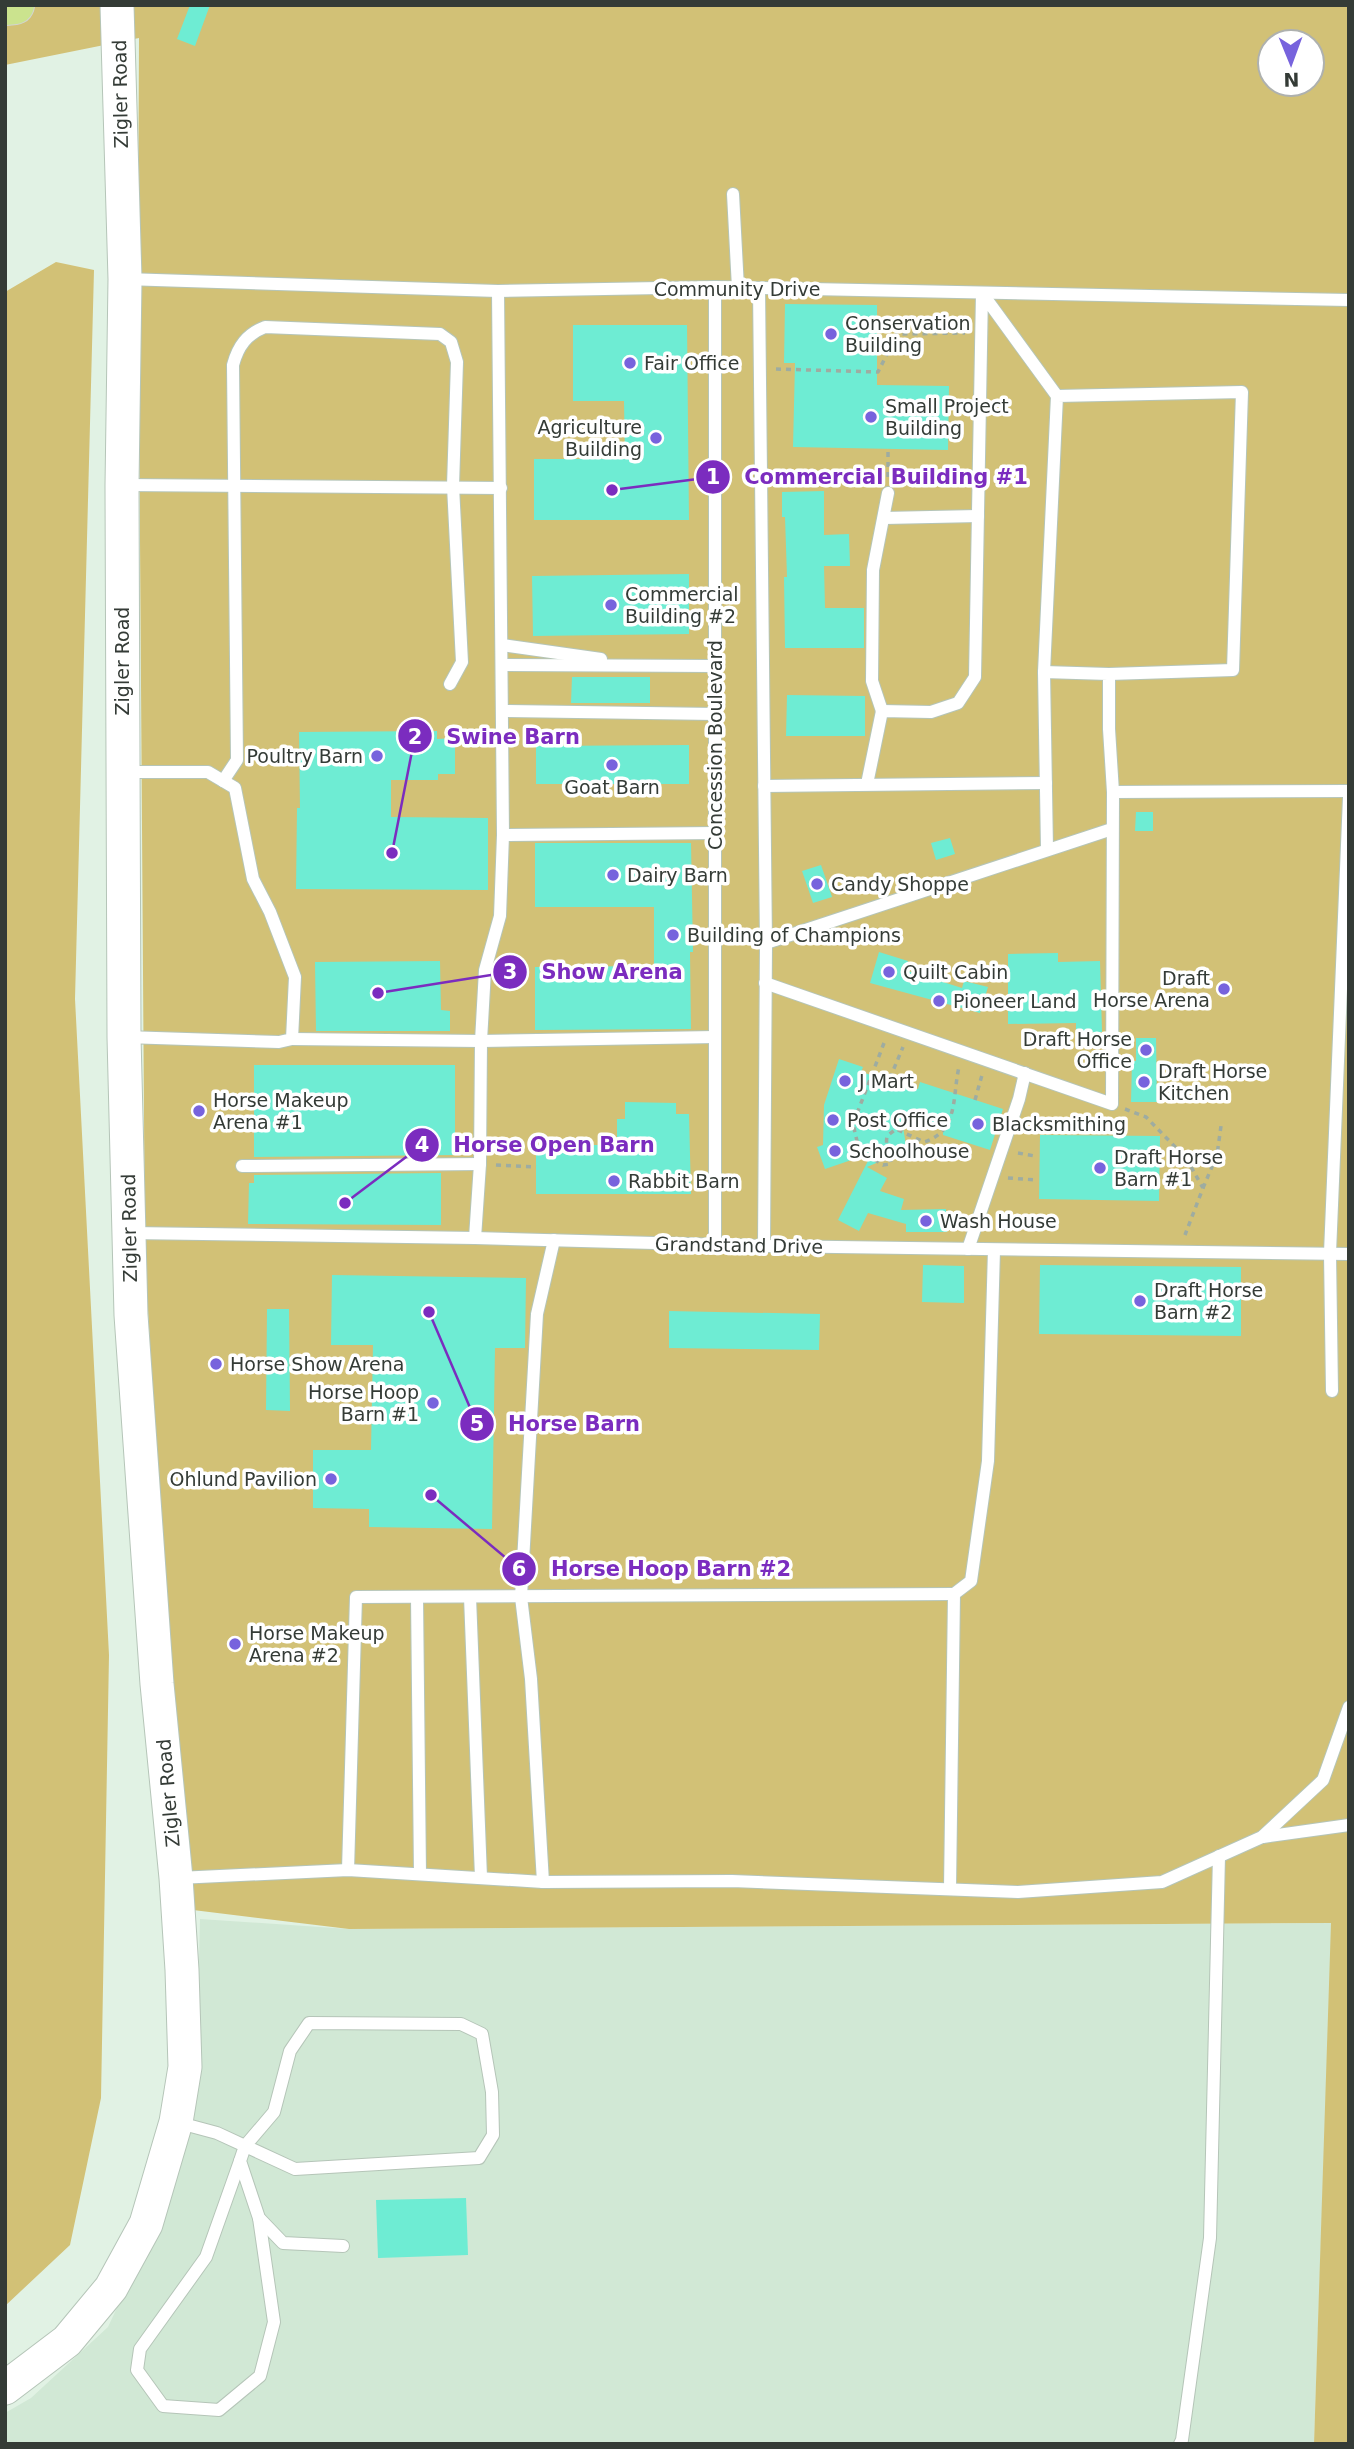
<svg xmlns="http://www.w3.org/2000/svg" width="1354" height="2449" viewBox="0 0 1354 2449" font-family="'DejaVu Sans',sans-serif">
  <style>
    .built { fill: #d1e8d5 }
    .green { fill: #d2c176; fill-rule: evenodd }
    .building { fill: #6eecd3 }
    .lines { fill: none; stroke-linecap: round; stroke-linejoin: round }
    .lane-casing { stroke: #b5c5b8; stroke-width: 14 }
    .secondary-casing { stroke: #b5c5b8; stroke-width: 35 }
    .primary-casing { stroke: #d2d4d3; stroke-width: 40 }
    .path { stroke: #9eaca1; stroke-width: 3.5; stroke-dasharray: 5 5; stroke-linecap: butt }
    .lane { stroke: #fff; stroke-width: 12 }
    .secondary { stroke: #fff; stroke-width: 33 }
    .primary { stroke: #cbe38e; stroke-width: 38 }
    .poi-dot { fill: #7763dd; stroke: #fff; stroke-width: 2.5 }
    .labels { text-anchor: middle; stroke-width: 7; stroke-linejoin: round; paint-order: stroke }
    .street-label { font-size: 19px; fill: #343b36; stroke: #fff }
    .poi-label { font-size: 19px; fill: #343b36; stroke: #fff; text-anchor: start }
    .leader { fill: none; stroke: #7b2cbf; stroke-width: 2.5 }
    .callout-dot { fill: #7b2cbf; stroke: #fff; stroke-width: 2.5 }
    .mark-label { font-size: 21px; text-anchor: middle; font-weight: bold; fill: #fff }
    .callout-label { font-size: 21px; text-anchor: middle; font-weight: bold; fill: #7b2cbf; stroke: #fff; stroke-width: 7; stroke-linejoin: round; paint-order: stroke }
  </style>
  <rect width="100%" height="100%" fill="#e1f2e4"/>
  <!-- built -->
  <path class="built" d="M200,1919L349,1929L1332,1923L1314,2444H5V2413L31,2398L108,2327L174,2185L196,2089Z"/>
  <!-- green -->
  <g class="green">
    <path d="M5,5H1349V2444H1314L1331,1923L349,1929L193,1910L170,1681L145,1260L138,250L139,38L5,65ZM1270,42H1312V84H1270Z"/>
    <path d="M56,262L94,270L75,999L109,1655L101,2098L70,2245L5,2306V292Z"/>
  </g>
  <!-- building -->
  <g class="building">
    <path d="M190,5H210L195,46L177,39Z"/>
    <path d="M785,304L877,305V385L949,386L948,450L793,447L795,363H784Z"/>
    <path d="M573,325H687L689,520H534V459H625L624,401H573Z"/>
    <path d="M824,491V535L849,534L850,566H824L825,608H864V648H785L784,577H787L785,517H782V492Z"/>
    <path d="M689,574V634L533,636L532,576Z"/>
    <path d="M572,677H650V703H571Z"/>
    <path d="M787,695L865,696V736H786Z"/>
    <path d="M437,731V739L455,738V774H438V780H391V817L488,818V890L296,889L297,808H300L299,732Z"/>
    <path d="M689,745V784H536V746Z"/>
    <path d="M1136,812H1153V831H1135Z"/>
    <path d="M950,838L955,854L936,860L931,843Z"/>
    <path d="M535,843H691L693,952H690L691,1029L535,1030V967L654,966V907H535Z"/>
    <path d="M821,865L832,897L813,903L802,871Z"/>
    <path d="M879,952L908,961L905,970L962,988L964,981L988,987L980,1013L870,983Z"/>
    <path d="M1058,953V962L1100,961L1102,1032L1076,1033V1023L1008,1024V954Z"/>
    <path d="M440,961L441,1010L450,1011V1031H316L315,962Z"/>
    <path d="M1136,1038H1156L1157,1102H1131L1132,1061H1136Z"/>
    <path d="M839,1059L863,1067L861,1072L918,1089L920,1082L1003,1109L990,1150L943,1135V1130L901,1115L906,1145L904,1151L867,1167L887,1178L880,1191L904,1199L901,1210L946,1209L947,1232H906V1224L868,1213L859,1231L838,1220L872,1153L825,1169L817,1147L823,1145L824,1105Z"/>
    <path d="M254,1065H455V1155L254,1157Z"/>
    <path d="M625,1102L676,1103V1114H689L691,1194H536V1145H617V1119H625Z"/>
    <path d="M1040,1135L1160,1136L1159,1201L1039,1199Z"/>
    <path d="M441,1173V1225L248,1224L249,1183H254V1175Z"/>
    <path d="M923,1265L964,1266V1303L922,1302Z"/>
    <path d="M1040,1265L1241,1267V1336L1039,1334Z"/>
    <path d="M332,1275L526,1278L525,1348H495L492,1529L369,1527V1509L313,1508V1450H371L373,1345H331Z"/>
    <path d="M267,1309H289L290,1411L266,1410Z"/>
    <path d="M669,1311L820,1314L819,1350L669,1348Z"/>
    <path d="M466,2198L468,2255L378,2258L376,2200Z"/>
  </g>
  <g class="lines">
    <!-- lane casing -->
    <g class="lane-casing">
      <g id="lane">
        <path d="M733,194L738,288"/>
        <path d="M125,279L498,291L715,287L1349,300"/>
        <path d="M715,287V1245"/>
        <path d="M759,288L766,943L764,1246"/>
        <path d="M124,485L501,488"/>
        <path d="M884,518L978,516"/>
        <path d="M502,645L601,659"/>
        <path d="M502,665L715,666"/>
        <path d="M1044,672L1057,396L1242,392L1233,670L1109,674"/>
        <path d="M502,711L715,714"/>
        <path d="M882,711L872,681L873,570L888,493"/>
        <path d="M123,772H208L235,788L253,879L270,912L295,977L292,1039L279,1042L125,1037"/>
        <path d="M223,781L237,760L233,365C238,346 247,334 265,327L440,334L451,342L457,362L453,486L462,662L450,684"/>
        <path d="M867,784L882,711L931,712L958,703L975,677L982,293L1057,396"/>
        <path d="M764,786L1046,783"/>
        <path d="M1113,792L1349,791"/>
        <path d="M503,835L715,833"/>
        <path d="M766,943L1112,829"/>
        <path d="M765,983L1112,1104L1113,792L1109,729V674L1044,672L1047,849"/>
        <path d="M292,1039L481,1041L715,1037"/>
        <path d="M242,1166L480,1164"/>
        <path d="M131,1233L475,1238L764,1246L1349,1254"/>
        <path d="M475,1238L480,1164L481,1041L485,970L500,916L503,835L498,291"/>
        <path d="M968,1249L1019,1099L1025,1073"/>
        <path d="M1332,1391L1330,1253L1349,797"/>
        <path d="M417,1597L420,1874"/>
        <path d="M470,1597L481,1877"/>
        <path d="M1263,1837L1349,1825"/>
        <path d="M348,1870L356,1597L954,1594"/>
        <path d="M178,1878L348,1870L543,1882L732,1881L1018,1892L1162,1882L1262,1837L1323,1780L1349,1707"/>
        <path d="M543,1882L531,1679L521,1597L537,1314L554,1240"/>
        <path d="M950,1889L954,1594L971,1581L988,1461L994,1250"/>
        <path d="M176,2122L217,2133L295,2169L479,2158L493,2135L492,2092L482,2034L461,2024L309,2023L290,2051L274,2112L245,2146L240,2161L259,2218L283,2243L343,2246"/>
        <path d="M240,2161L206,2257L140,2349L137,2370L163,2406L219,2410L260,2376L274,2322L259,2218"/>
        <path d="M1180,2444L1182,2440L1210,2238L1219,1856"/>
      </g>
    </g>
    <!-- secondary casing -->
    <g class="secondary-casing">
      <path id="secondary" d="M5,2388L67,2341L111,2288L146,2224L176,2122L185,2067L182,1970L176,1878L157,1684L131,1315L124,1037L122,485L125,279L117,5"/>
    </g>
    <!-- primary casing -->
    <g class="primary-casing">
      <path id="primary" d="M5,6L15,5"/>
    </g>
    <!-- path -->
    <g class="path">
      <path d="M776,369L878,372L897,334L965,333"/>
      <path d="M888,477V449"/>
      <path d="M884,1043L853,1124L857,1141L869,1156L883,1165L891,1164C890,1154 885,1148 887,1136L896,1129L924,1142C959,1131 952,1097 959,1067"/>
      <path d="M890,1078L903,1047"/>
      <path d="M975,1100L982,1075"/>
      <path d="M1125,1109L1146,1117L1186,1158L1203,1188L1185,1235"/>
      <path d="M1018,1153L1035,1156"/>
      <path d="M496,1165L536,1167"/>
      <path d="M1008,1178L1037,1180"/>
      <path d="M1203,1188L1217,1155L1221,1126"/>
    </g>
    <!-- lane -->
    <use href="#lane" class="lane"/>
    <!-- secondary -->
    <use href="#secondary" class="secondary"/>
    <!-- primary -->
    <use href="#primary" class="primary"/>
  </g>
  <!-- markers -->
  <g class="poi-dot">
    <circle cx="831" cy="334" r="7"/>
    <circle cx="630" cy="363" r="7"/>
    <circle cx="871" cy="417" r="7"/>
    <circle cx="656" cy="438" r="7"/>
    <circle cx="611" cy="605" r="7"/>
    <circle cx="377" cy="756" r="7"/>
    <circle cx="612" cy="765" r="7"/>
    <circle cx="613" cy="875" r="7"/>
    <circle cx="817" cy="884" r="7"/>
    <circle cx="673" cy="935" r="7"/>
    <circle cx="889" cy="972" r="7"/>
    <circle cx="1224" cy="989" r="7"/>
    <circle cx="939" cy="1001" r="7"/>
    <circle cx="1146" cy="1050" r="7"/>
    <circle cx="845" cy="1081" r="7"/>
    <circle cx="1144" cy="1082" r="7"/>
    <circle cx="199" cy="1111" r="7"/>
    <circle cx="833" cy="1120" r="7"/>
    <circle cx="978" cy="1124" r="7"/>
    <circle cx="835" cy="1151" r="7"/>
    <circle cx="1100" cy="1168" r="7"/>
    <circle cx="614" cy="1181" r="7"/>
    <circle cx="926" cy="1221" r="7"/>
    <circle cx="1140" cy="1301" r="7"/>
    <circle cx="216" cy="1364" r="7"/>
    <circle cx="433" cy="1403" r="7"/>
    <circle cx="331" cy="1479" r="7"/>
    <circle cx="235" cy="1644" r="7"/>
  </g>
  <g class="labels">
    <!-- street labels -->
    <g class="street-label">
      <text transform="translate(120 94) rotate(-91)" y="7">Zigler Road</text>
      <text x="737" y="296">Community Drive</text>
      <text transform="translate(122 661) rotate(-90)" y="7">Zigler Road</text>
      <text transform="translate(715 745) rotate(-90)" y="7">Concession Boulevard</text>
      <text transform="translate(129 1228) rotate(-91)" y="7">Zigler Road</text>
      <text transform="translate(739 1245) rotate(1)" y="7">Grandstand Drive</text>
      <text transform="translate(168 1793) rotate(-95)" y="7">Zigler Road</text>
    </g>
    <!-- poi labels -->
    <g class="poi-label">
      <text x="845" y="330">Conservation<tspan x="845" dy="22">Building</tspan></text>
      <text x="644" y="370">Fair Office</text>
      <text x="885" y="413">Small Project<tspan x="885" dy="22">Building</tspan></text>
      <text x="642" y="434" text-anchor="end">Agriculture<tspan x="642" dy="22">Building</tspan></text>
      <text x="625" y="601">Commercial<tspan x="625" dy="22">Building #2</tspan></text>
      <text x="363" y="763" text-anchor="end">Poultry Barn</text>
      <text x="612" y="794" text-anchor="middle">Goat Barn</text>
      <text x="627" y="882">Dairy Barn</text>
      <text x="831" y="891">Candy Shoppe</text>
      <text x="687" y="942">Building of Champions</text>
      <text x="903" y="979">Quilt Cabin</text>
      <text x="1210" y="985" text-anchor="end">Draft<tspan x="1210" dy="22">Horse Arena</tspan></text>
      <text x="953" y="1008">Pioneer Land</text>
      <text x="1132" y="1046" text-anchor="end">Draft Horse<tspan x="1132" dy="22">Office</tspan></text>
      <text x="1158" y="1078">Draft Horse<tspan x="1158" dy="22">Kitchen</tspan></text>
      <text x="859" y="1088">J Mart</text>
      <text x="213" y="1107">Horse Makeup<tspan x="213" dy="22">Arena #1</tspan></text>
      <text x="847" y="1127">Post Office</text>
      <text x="992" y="1131">Blacksmithing</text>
      <text x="849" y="1158">Schoolhouse</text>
      <text x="1114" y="1164">Draft Horse<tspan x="1114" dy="22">Barn #1</tspan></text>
      <text x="628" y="1188">Rabbit Barn</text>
      <text x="940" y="1228">Wash House</text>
      <text x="1154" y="1297">Draft Horse<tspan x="1154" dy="22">Barn #2</tspan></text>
      <text x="230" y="1371">Horse Show Arena</text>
      <text x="419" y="1399" text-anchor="end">Horse Hoop<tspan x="419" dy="22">Barn #1</tspan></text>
      <text x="317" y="1486" text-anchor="end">Ohlund Pavilion</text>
      <text x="249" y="1640">Horse Makeup<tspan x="249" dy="22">Arena #2</tspan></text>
    </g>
  </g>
  <!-- callouts -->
  <path class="leader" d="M612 490L713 477M392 853L415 736M378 993L510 972M345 1203L422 1145M429 1312L477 1424M431 1495L519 1569"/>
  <g class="callout-dot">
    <circle cx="612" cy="490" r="7"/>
    <circle cx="392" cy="853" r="7"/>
    <circle cx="378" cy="993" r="7"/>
    <circle cx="345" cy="1203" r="7"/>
    <circle cx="429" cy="1312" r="7"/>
    <circle cx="431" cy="1495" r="7"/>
    <circle cx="713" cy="477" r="18"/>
    <circle cx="415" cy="736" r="18"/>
    <circle cx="510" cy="972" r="18"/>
    <circle cx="422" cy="1145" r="18"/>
    <circle cx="477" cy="1424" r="18"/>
    <circle cx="519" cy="1569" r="18"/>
  </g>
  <g class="mark-label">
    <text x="713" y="484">1</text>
    <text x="415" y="744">2</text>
    <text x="510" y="979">3</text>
    <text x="422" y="1152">4</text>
    <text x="477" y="1431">5</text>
    <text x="519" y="1576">6</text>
  </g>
  <g class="callout-label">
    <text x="886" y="484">Commercial Building #1</text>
    <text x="513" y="744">Swine Barn</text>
    <text x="612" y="979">Show Arena</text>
    <text x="554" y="1152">Horse Open Barn</text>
    <text x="574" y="1431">Horse Barn</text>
    <text x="671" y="1576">Horse Hoop Barn #2</text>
  </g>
  <!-- border -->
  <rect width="1354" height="2449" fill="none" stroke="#343b36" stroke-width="14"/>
  <!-- north arrow -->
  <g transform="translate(1291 63) rotate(179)"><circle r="33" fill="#ffffff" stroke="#aeb1af" stroke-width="2"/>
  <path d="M0-5L12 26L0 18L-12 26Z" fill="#7763dd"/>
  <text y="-10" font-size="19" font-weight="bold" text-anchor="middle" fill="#343b36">N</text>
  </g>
</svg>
